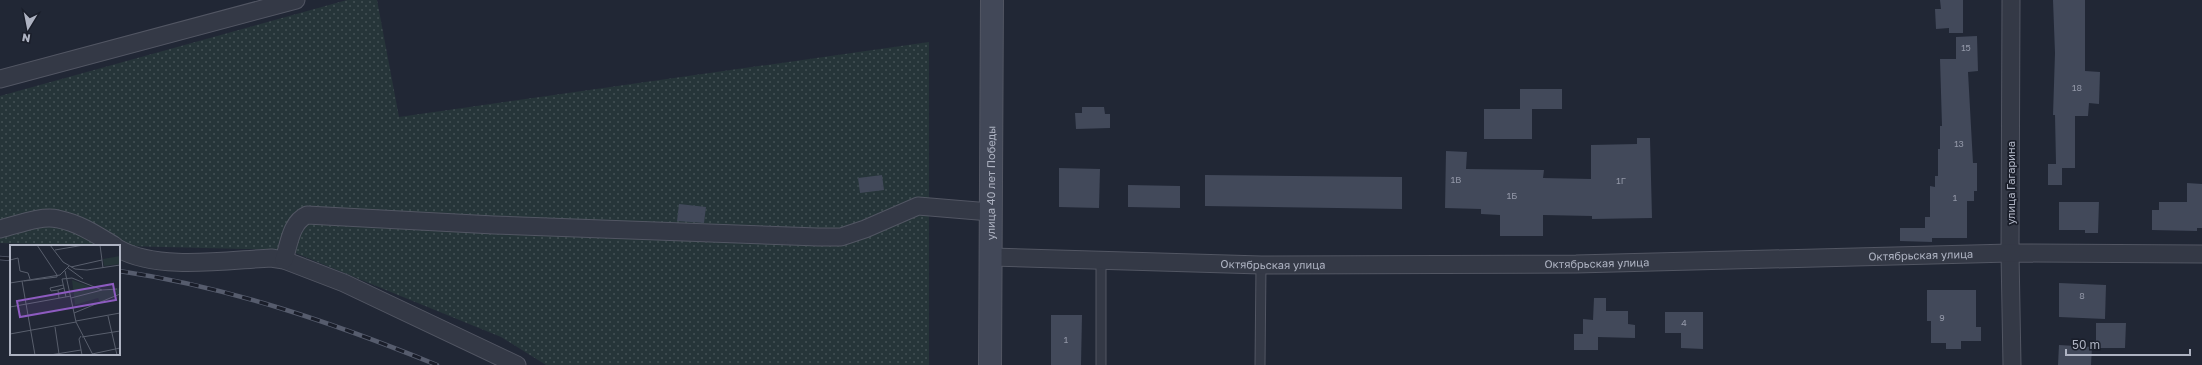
<svg xmlns="http://www.w3.org/2000/svg" width="2202" height="365" viewBox="0 0 2202 365" font-family="'Golos Text',sans-serif">
  <style>
    .garden { fill: url(#garden-dots) }
    .building { fill: #42495a }
    .lines { fill: none; stroke-linecap: round; stroke-linejoin: round }
    .lane-casing { stroke: #525663; stroke-width: 11 }
    .street-casing { stroke: #525663; stroke-width: 19 }
    .secondary-casing { stroke: #525663; stroke-width: 24 }
    .lane { stroke: #343946; stroke-width: 9 }
    .street { stroke: #343946; stroke-width: 17 }
    .secondary { stroke: #424858; stroke-width: 22 }
    .rail-casing { stroke: #565c6d; stroke-width: 4.5 }
    .rail { stroke: #1a1e2a; stroke-width: 3; stroke-dasharray: 9; stroke-linecap: butt }
    .labels { text-anchor: middle; stroke-width: 3.5; stroke-linejoin: round; paint-order: stroke }
    .number-label { font-size: 9px; fill: #9398a8 }
    .street-label { font-size: 11px; fill: #aeb3c2; stroke: #1a1e2a }
    .inset-road { fill: none; stroke: #595f6d; stroke-width: 1 }
    .view { fill: #8d5bc0; fill-opacity: 0.15; stroke: #8d5bc0; stroke-width: 2 }
    .inset-edge { fill: none; stroke: #aeb3c2; stroke-width: 2 }
  </style>
  <defs>
    <pattern id="garden-dots" width="8" height="8" patternUnits="userSpaceOnUse"><rect width="8" height="8" fill="#263539"/><path d="M2 2h.1M6 6h.1" fill="none" stroke="#435054" stroke-width="1.8" stroke-linecap="round"/></pattern>
  </defs>
  <rect width="100%" height="100%" fill="#212735"/>
  <!-- garden -->
  <path class="garden" d="M347,0H377L399,117L929,42V365H546L501,337L288,250L0,243V96Z"/>
  <!-- building -->
  <g class="building">
    <path d="M1940,0H1963V33H1949V28L1936,29L1935,9H1941Z"/>
    <path d="M2053,0H2085V71L2100,72L2099,104L2089,103L2088,116H2075V168H2062V185H2048V164H2056L2055,115H2053L2055,53Z"/>
    <path d="M1977,36L1978,71L1968,72L1973,163H1977V191H1974V201H1967V238H1932V242L1900,241V228H1925V217H1930V186L1935,187V176H1938V149H1940V126H1942L1940,59H1956V37Z"/>
    <path d="M1520,89H1562V109H1532V139H1484V109H1520Z"/>
    <path d="M1082,107H1104L1105,114H1110V128L1076,129L1075,113H1082Z"/>
    <path d="M1637,138H1650L1652,218L1592,219V216L1543,215V236H1500V215L1481,214V209L1445,208L1446,151L1467,152L1466,169L1544,170L1543,178L1591,179V145L1637,144Z"/>
    <path d="M1059,168L1100,169L1099,208L1059,207Z"/>
    <path d="M882,175L884,190L860,193L858,178Z"/>
    <path d="M1205,175L1402,177V209L1205,206Z"/>
    <path d="M2187,183L2202,184V228H2197V231L2152,230V210H2159V202H2187Z"/>
    <path d="M1128,185L1180,186V208L1128,207Z"/>
    <path d="M2059,202H2099L2098,233H2085V230H2059Z"/>
    <path d="M679,204L706,207L704,223L677,221Z"/>
    <path d="M2059,283L2106,285L2105,319L2059,317Z"/>
    <path d="M1927,290H1976V327H1981V341H1961V349H1946V343H1931V321H1927Z"/>
    <path d="M1594,298H1606V311H1628V324L1635,325V338L1598,337V350H1574V334H1583V319L1593,320Z"/>
    <path d="M1665,312H1703V349L1681,348V333H1665Z"/>
    <path d="M1051,315H1082L1081,365H1051Z"/>
    <path d="M2096,323H2126L2125,348H2096Z"/>
    <path d="M2059,345L2092,347L2091,365H2058Z"/>
  </g>
  <g class="lines">
    <!-- lane casing -->
    <g class="lane-casing">
      <g id="lane">
        <path d="M1101,260V365"/>
        <path d="M1260,365L1261,265"/>
      </g>
    </g>
    <!-- street casing -->
    <g class="street-casing">
      <g id="street">
        <path d="M2011,0L2010,253L2012,365"/>
        <path d="M0,79L296,0"/>
        <path d="M0,229C17,225 41,215 58,219C79,223 97,235 115,246"/>
        <path d="M119,249C158,271 227,260 271,258L284,260L344,283L517,365"/>
        <path id="s1" d="M991,257L1261,265L1576,264L2010,253L2202,254"/>
        <path d="M284,260C289,244 291,222 307,215L494,225L818,237H841L865,229L918,206L990,212"/>
      </g>
    </g>
    <!-- secondary casing -->
    <g class="secondary-casing">
      <g id="secondary">
        <path id="s2" d="M990,365L992,0"/>
      </g>
    </g>
    <!-- lane -->
    <use href="#lane" class="lane"/>
    <!-- street -->
    <use href="#street" class="street"/>
    <!-- secondary -->
    <use href="#secondary" class="secondary"/>
    <!-- rail casing -->
    <g class="rail-casing">
      <g id="rail">
        <path d="M0,258L11,259"/>
        <path d="M119,271C229,287 334,323 437,365"/>
      </g>
    </g>
    <!-- rail -->
    <use href="#rail" class="rail"/>
  </g>
  <g class="labels">
    <!-- number labels -->
    <g class="number-label">
      <text x="1966" y="51">15</text>
      <text x="2077" y="91">18</text>
      <text x="1959" y="147">13</text>
      <text x="1456" y="183">1В</text>
      <text x="1621" y="184">1Г</text>
      <text x="1512" y="199">1Б</text>
      <text x="1955" y="201">1</text>
      <text x="2082" y="299">8</text>
      <text x="1942" y="321">9</text>
      <text x="1684" y="326">4</text>
      <text x="1066" y="343">1</text>
    </g>
    <!-- street labels -->
    <g class="street-label">
      <text dy="4" stroke="none"><textPath href="#s2" startOffset="182">улица 40 лет Победы</textPath></text>
      <text transform="translate(2011 183) rotate(-90)" y="4">улица Гагарина</text>
      <text dy="4" stroke="none"><textPath href="#s1" startOffset="930">Октябрьская улица</textPath></text>
      <text dy="4" stroke="none"><textPath href="#s1" startOffset="606">Октябрьская улица</textPath></text>
      <text dy="4" stroke="none"><textPath href="#s1" startOffset="282">Октябрьская улица</textPath></text>
    </g>
  </g>
  <!-- overview -->
  <g transform="translate(10 245)">
    <rect width="110" height="110" fill="#212735"/>
    <path d="M110,11V19L94,21L93,14Z" fill="#263539"/>
    <path d="M62,35L92,46L110,43V48L90,58L88,53L65,60Z" fill="#263539"/>
    <path class="inset-road" d="M27,0L47,30M40,0L53,17L65,24L77,25L110,20M90,0L93,23M45,5L74,0M0,15L8,13L10,26L18,28L20,34M61,22L92,15M58,23L73,34M55,26L66,77L83,110M12,36L25,110M14,36L47,32V30M0,38L50,30L59,21M48,45L41,46L40,43L53,40M56,52L52,34L62,33L92,45L107,44M49,53L48,45L54,43M61,53L92,45M0,62L61,51M64,68L110,49M98,71L107,110M66,76L110,68M45,82L49,109M0,89L66,77M71,91L69,94L72,110M72,92L110,86M82,109L110,103M40,110L71,105"/>
    <path class="view" d="M103,39L106,55L10,72L7,56Z"/>
    <rect width="110" height="110" class="inset-edge"/>
  </g>
  <!-- north arrow -->
  <g transform="translate(28 28) rotate(190)" stroke="#1a1e2a" stroke-width="3" paint-order="stroke">
  <path d="M0-3L7 15L0 10L-7 15Z" fill="#aeb3c2"/>
  <text y="-6" font-size="11" font-weight="bold" text-anchor="middle" fill="#aeb3c2">N</text>
  </g>
  <!-- scale -->
  <path d="M2066 349v6h124v-6" fill="none" stroke="#aeb3c2" stroke-width="2"/>
  <text x="2072" y="349" font-size="12" fill="#aeb3c2" stroke="#1a1e2a" stroke-width="3" paint-order="stroke">50 m</text>
</svg>
